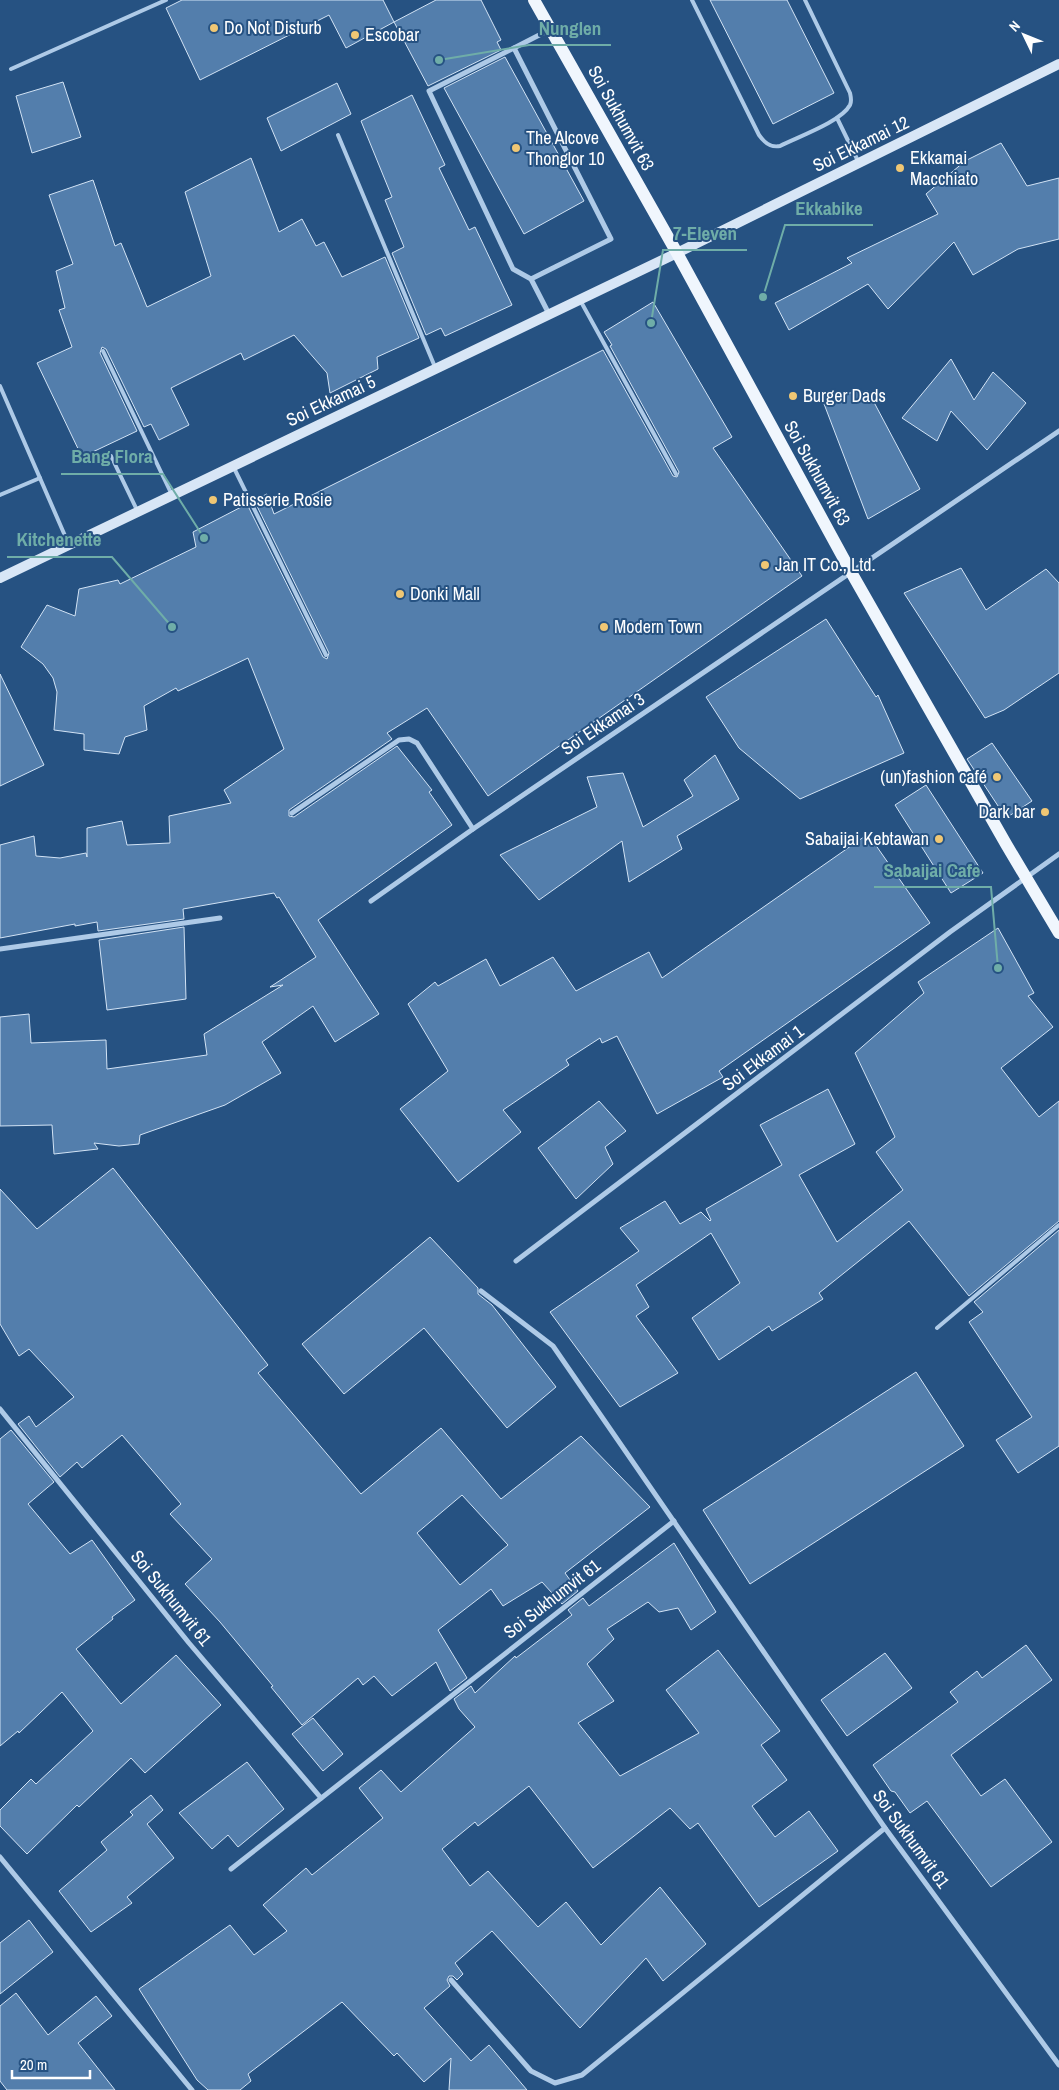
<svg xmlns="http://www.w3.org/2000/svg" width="1059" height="2090" viewBox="0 0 1059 2090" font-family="'Archivo Narrow',sans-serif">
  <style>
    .building { fill: #537eac; stroke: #d2e3f5; fill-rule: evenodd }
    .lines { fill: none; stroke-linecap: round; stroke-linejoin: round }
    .lane { stroke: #aecae7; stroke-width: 4 }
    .street { stroke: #aecae7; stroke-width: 5 }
    .secondary { stroke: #d8e6f6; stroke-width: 10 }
    .primary { stroke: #f0f6fd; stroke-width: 12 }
    .poi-dot { fill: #f0c774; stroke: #265282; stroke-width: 2 }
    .labels { text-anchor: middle; stroke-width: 4; stroke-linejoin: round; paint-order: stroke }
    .poi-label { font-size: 18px; fill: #fff; stroke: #265282; text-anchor: start }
    .street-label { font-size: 18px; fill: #fff; stroke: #265282 }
    .leader { fill: none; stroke: #6fada8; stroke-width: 2 }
    .callout-dot { fill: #6fada8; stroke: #265282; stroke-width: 2 }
    .callout-label { font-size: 19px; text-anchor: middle; font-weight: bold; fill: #6fada8; stroke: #265282; stroke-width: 4; stroke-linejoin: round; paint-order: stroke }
  </style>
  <rect width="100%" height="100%" fill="#265282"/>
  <!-- building -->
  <g class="building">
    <path d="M182,0H383L394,22L436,0H481L501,40L497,42L501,50L428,86L394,22L346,48L329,15L200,80L166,8Z"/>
    <path d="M710,0H787L834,93L773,124Z"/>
    <path d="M505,57L584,201L524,234L444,88Z"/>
    <path d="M63,82L81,137L32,153L16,96Z"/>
    <path d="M337,83L351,114L281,151L267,118Z"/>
    <path d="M412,95L445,165L439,168L469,230L475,227L512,305L445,336L441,328L426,335L392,253L404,247L385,200L392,197L361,121Z"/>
    <path d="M1001,143L1027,186L1059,178V239L1018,249L973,275L954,242L888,309L868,284L789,330L775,303L852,263L847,258L938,214L926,194L965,161Z"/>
    <path d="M251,158L279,232L302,219L316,246L324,242L342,277L385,257L419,338L377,357L378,369L330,393L327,373L294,335L244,360L241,353L171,388L189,425L159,440L151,424L144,427L106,349L102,347L100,353L137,431L82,457L37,363L72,347L59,310L65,308L56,271L73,264L49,195L93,180L115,246L121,243L147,307L211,276L185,192Z"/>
    <path d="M653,302L732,437L713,448L802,576L488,796L427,708L387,733L392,739L289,810V816L294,817L397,746L432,790L429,792L452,825L318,920L379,1014L335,1042L313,1006L262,1042L281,1073L225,1105L140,1135L139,1144L119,1146L94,1143L98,1149L54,1154L52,1125L0,1126V1017L29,1014L31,1043L106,1040L107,1069L207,1055L204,1034L283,985L270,987L316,957L279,897L277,898L274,893L183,909L184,919L98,931L97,922L75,926V924L0,938V845L34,836L36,856L60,858L86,853L87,857V828L122,821L127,845L170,843L169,816L231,803L224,790L284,749L248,658L178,691L176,688L144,706L147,730L125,737L119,754L84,750V734L54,730L57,692L53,678L43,664L21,647L47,605L75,616L79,589L118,580L120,584L196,547L193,532L247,504L323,657L327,659L329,653L254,500L267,494L274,514L603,350L673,476L677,477L679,472L610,346L612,345L604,332Z"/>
    <path d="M951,359L974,400L993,372L1026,403L987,450L951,411L937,441L902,418Z"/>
    <path d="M868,391L920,489L868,519L821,396Z"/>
    <path d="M961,568L986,610L1046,569L1059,583V673L1004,710L985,718L904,593Z"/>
    <path d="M826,619L876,697L878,695L904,753L800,799L739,748L706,697Z"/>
    <path d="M0,674L44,765L0,786Z"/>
    <path d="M992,743L1032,801L1006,818L967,759Z"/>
    <path d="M715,755L739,799L677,836L682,849L629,882L622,841L539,900L500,855L597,807L587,777L623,773L643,827L693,796L684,780Z"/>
    <path d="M926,785L983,873L951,893L895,805Z"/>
    <path d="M868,834L930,923L719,1071L723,1077L657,1114L617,1036L602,1043L600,1038L566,1060L569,1065L503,1110L521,1132L458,1182L400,1109L448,1071L408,1004L435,982L438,986L486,959L500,986L553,957L576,991L649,952L662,978Z"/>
    <path d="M184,927L186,999L107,1010L99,940Z"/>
    <path d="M998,928L1034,993L1028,996L1053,1027L1001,1068L1039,1117L1059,1101V1221L969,1296L909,1221L819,1293L823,1299L772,1331L769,1326L719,1360L692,1318L740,1283L711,1233L636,1285L649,1307L636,1316L678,1373L620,1407L550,1312L639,1251L620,1228L665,1201L680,1224L701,1212L710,1221L711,1220L706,1209L782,1165L760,1125L828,1089L855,1144L799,1175L837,1242L903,1190L876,1152L895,1137L855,1053L924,993L918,982Z"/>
    <path d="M599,1101L626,1131L605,1147L613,1164L576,1199L538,1148Z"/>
    <path d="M113,1168L268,1365L258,1373L361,1494L441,1428L501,1499L581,1436L650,1507L565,1573L578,1591L562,1604L542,1582L503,1606L491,1589L438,1630L467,1678L450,1691L436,1662L392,1696L374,1676L363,1685L358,1678L302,1725L271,1687L273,1686L220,1622L185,1584L212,1559L170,1514L181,1504L122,1435L82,1468L77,1462L60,1477L18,1424L29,1416L36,1427L74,1397L29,1349L19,1356L0,1324V1189L37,1229ZM462,1495L508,1545L460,1585L417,1533Z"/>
    <path d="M1059,1230V1446L1018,1473L996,1440L1032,1417L969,1322L983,1312L974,1302Z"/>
    <path d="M430,1237L478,1288V1294L492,1305L556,1387L507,1428L424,1328L344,1394L302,1344Z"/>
    <path d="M916,1372L964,1446L750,1584L703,1510Z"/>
    <path d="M11,1430L54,1482L28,1504L70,1554L92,1540L135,1600L112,1617L113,1619L76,1649L121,1704L176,1655L221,1705L145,1773L131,1758L79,1807L77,1805L27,1854L0,1826V1810L31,1779L36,1784L93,1731L62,1692L19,1733L18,1731L0,1746V1439Z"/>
    <path d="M674,1543L716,1612L691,1630L678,1608L659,1612L648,1602L607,1629L614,1639L587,1664L614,1701L578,1723L620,1776L699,1733L666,1690L718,1650L780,1731L761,1745L787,1780L752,1806L775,1837L809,1811L838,1851L759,1907L698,1823L690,1829L670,1808L593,1868L529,1786L478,1826L475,1822L442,1849L470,1886L488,1871L538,1927L566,1902L601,1945L660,1887L706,1944L663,1981L646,1958L580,2028L492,1931L455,1963L463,1974L457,1980L453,1976H449L447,1980L450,1986L424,2008L471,2061L489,2045L527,2090H449L451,2058L424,2082L397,2053L394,2056L342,2002L248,2074L251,2081L240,2090H208L197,2080L139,1989L230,1925L254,1955L287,1931L263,1905L306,1868L312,1875L383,1818L359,1788L381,1770L401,1792L475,1727L459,1709L454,1699L471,1686L475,1693L515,1656L516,1658L572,1615L568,1610L583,1598L589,1606Z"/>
    <path d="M1026,1645L1052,1680L951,1755L981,1796L1005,1779L1052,1842L991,1887L927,1801L910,1813L895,1792L891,1791L873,1765L958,1702L950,1692L977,1671L982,1678Z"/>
    <path d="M885,1653L912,1688L847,1736L821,1700Z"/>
    <path d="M313,1718L343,1754L323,1771L292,1734Z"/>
    <path d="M247,1762L284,1809L238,1847L228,1835L212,1849L179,1813Z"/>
    <path d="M151,1795L163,1810L147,1824L174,1858L127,1897L132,1903L91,1932L59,1891L107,1850L101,1842L133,1815L130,1812Z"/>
    <path d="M29,1920L53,1952L0,1994V1943Z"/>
    <path d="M16,1993L48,2035L96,1996L112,2016L78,2043L115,2090H7L0,2081V2006Z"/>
  </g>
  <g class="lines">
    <!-- lane -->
    <g class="lane">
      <path d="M692,0L759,135C764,142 770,148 780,146C797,137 841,122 850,105C852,101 851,98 850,93L805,0"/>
      <path d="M11,69L166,0"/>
      <path d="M837,118L858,161"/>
      <path d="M338,135L435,367"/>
      <path d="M580,300L676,474"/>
      <path d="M103,351L172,495"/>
      <path d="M0,386L69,545"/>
      <path d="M111,456L137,510"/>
      <path d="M234,468L326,655"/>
      <path d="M0,495L40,478"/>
      <path d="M937,1328L1059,1225"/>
    </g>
    <!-- street -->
    <g class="street">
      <path d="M514,48L549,30"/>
      <path d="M531,279L611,239L514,48L429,91L513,269L531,279L549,314"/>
      <path d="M292,813L399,740L409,739L417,743L473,829"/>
      <path d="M371,901L473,829L1059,431"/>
      <path d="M0,949L220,918"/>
      <path d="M516,1261L950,932L1059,854"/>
      <path d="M481,1291L553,1346L885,1828L1059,2065"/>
      <path d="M0,1409L189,1643L321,1798"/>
      <path d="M0,1857L192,2090"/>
      <path d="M231,1869L674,1521"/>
      <path d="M451,1980L531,2071L555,2083L582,2075L885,1828"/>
    </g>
    <!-- secondary -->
    <path class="secondary" d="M0,578L677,253L1059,64"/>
    <!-- primary -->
    <path class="primary" d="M534,0L677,253L851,572L1006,844L1059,933"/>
  </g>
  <!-- markers -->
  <g class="poi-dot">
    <circle cx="214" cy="28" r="5"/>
    <circle cx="355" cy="35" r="5"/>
    <circle cx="516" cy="148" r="5"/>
    <circle cx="900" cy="168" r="5"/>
    <circle cx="793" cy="396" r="5"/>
    <circle cx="213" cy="500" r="5"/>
    <circle cx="765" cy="565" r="5"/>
    <circle cx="400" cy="594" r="5"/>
    <circle cx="604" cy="627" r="5"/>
    <circle cx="997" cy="777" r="5"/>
    <circle cx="1045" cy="812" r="5"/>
    <circle cx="939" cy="839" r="5"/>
  </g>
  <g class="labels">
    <!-- poi labels -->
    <g class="poi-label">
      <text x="224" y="34">Do Not Disturb</text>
      <text x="365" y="41">Escobar</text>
      <text x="526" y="144">The Alcove<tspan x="526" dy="21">Thonglor 10</tspan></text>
      <text x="910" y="164">Ekkamai<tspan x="910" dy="21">Macchiato</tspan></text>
      <text x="803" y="402">Burger Dads</text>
      <text x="223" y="506">Patisserie Rosie</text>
      <text x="775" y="571">Jan IT Co., Ltd.</text>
      <text x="410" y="600">Donki Mall</text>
      <text x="614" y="633">Modern Town</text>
      <text x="987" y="783" text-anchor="end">(un)fashion café</text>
      <text x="1035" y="818" text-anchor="end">Dark bar</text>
      <text x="929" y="845" text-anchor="end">Sabaijai Kebtawan</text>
    </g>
    <!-- street labels -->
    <g class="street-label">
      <text transform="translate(621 118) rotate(61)" y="6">Soi Sukhumvit 63</text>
      <text transform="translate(861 144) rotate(-26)" y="6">Soi Ekkamai 12</text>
      <text transform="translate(331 401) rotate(-25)" y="6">Soi Ekkamai 5</text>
      <text transform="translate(817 473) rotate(61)" y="6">Soi Sukhumvit 63</text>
      <text transform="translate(603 724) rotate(-34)" y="6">Soi Ekkamai 3</text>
      <text transform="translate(763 1058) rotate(-37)" y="6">Soi Ekkamai 1</text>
      <text transform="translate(171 1598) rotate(51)" y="6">Soi Sukhumvit 61</text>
      <text transform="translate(552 1599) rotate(-38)" y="6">Soi Sukhumvit 61</text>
      <text transform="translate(911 1839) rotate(54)" y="6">Soi Sukhumvit 61</text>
    </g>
  </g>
  <!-- callouts -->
  <path class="leader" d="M439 60L529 45H611M763 297L785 225H873M651 323L663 250H747M204 538L163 474H61M172 627L112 557H7M998 968L991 887H874"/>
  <g class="callout-dot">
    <circle cx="439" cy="60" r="5"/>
    <circle cx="763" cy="297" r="5"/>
    <circle cx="651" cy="323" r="5"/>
    <circle cx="204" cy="538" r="5"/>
    <circle cx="172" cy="627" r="5"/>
    <circle cx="998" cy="968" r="5"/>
  </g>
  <g class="callout-label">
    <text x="570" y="35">Nunglen</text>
    <text x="829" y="215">Ekkabike</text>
    <text x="705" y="240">7-Eleven</text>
    <text x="112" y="463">Bang Flora</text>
    <text x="59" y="546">Kitchenette</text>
    <text x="932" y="877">Sabaijai Cafe</text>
  </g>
  <!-- north arrow -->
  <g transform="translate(1024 35) rotate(313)" stroke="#265282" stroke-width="4" paint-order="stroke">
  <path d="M0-4L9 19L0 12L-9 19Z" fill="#ffffff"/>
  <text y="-8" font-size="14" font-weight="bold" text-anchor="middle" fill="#ffffff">N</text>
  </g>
  <!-- scale -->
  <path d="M12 2070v8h78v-8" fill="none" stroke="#ffffff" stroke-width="2.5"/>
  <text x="20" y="2070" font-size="15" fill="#ffffff" stroke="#265282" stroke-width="4" paint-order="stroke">20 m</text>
</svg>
